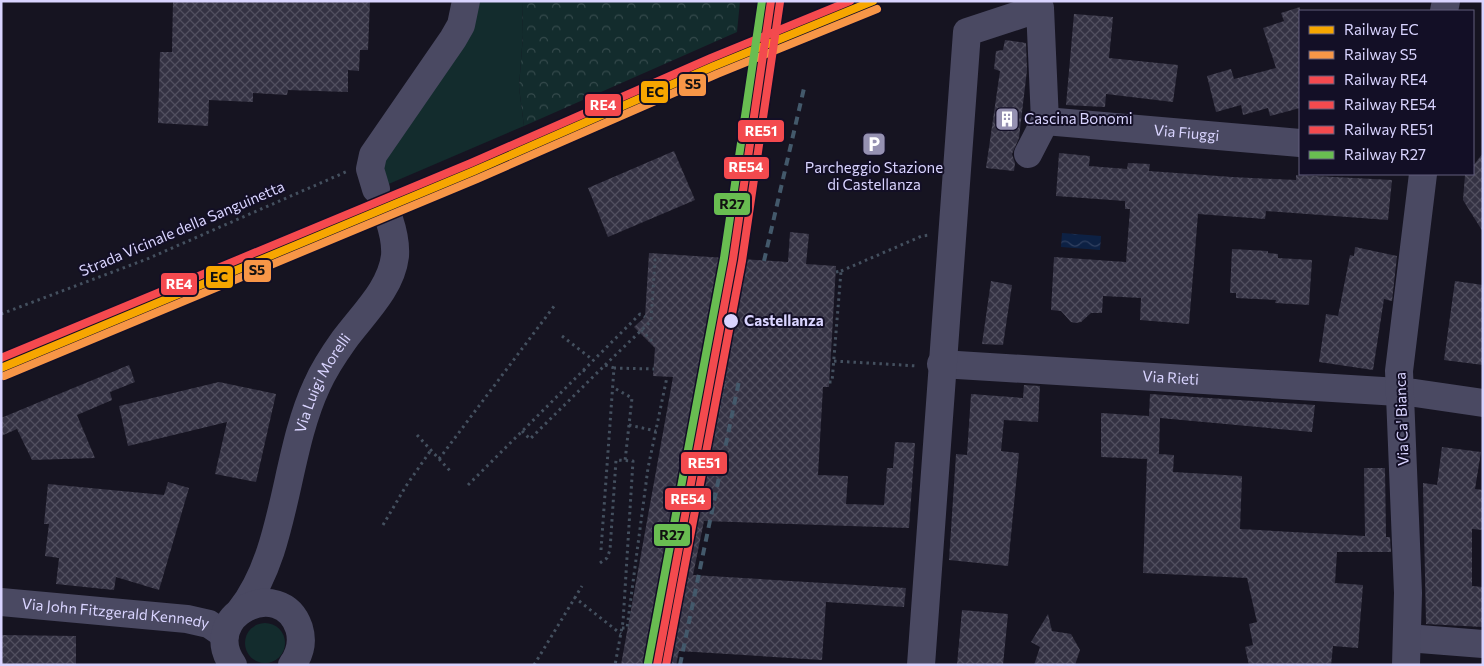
<svg xmlns="http://www.w3.org/2000/svg" width="1484" height="666" viewBox="0 0 1484 666" font-family="Commissioner,sans-serif">
  <style>
    .grass { fill: #132c2d }
    .forest { fill: url(#forest-crowns) }
    .water { fill: url(#water-waves) }
    .building { fill: url(#building-cross-hatch) }
    .lines { fill: none; stroke-linecap: round; stroke-linejoin: round }
    .path { stroke: #44505f; stroke-width: 3; stroke-dasharray: 2.5 4; stroke-linecap: butt }
    .minor { stroke: #4a4962; stroke-width: 28 }
    .rail { stroke: #43596b; stroke-width: 4; stroke-dasharray: 8 6; stroke-linecap: butt }
    .rail-1-casing { stroke: #130f26; stroke-width: 11 }
    .rail-2-casing { stroke: #130f26; stroke-width: 11 }
    .rail-3-casing { stroke: #130f26; stroke-width: 11 }
    .rail-4-casing { stroke: #130f26; stroke-width: 11 }
    .rail-5-casing { stroke: #130f26; stroke-width: 11 }
    .rail-6-casing { stroke: #130f26; stroke-width: 11 }
    .rail-1 { stroke: #f7a600; stroke-width: 8 }
    .rail-2 { stroke: #f79647; stroke-width: 8 }
    .rail-3 { stroke: #f5494f; stroke-width: 8 }
    .rail-4 { stroke: #f34a4e; stroke-width: 8 }
    .rail-5 { stroke: #f34a4e; stroke-width: 8 }
    .rail-6 { stroke: #69bd51; stroke-width: 8 }
    .stop-dot { fill: #d9d4ff; stroke: #130f26; stroke-width: 2 }
    .labels { text-anchor: middle; stroke-width: 4; stroke-linejoin: round; paint-order: stroke }
    .poi-label { font-size: 15px; fill: #d9d4ff; stroke: #130f26; text-anchor: start }
    .street-label { font-size: 15px; fill: #d9d4ff; stroke: #130f26 }
    .stop-label { font-size: 15px; font-weight: bold; fill: #d9d4ff; stroke: #130f26; text-anchor: start }
    .line-badge { stroke: #130f26; stroke-width: 2 }
    .badge-label { font-size: 14px; text-anchor: middle; font-weight: bold; fill: #fff }
    .pale-badge-label { font-size: 14px; text-anchor: middle; font-weight: bold; fill: #111 }
  </style>
  <defs>
    <pattern id="forest-crowns" width="20" height="18" patternUnits="userSpaceOnUse" patternTransform="scale(1.25)"><rect width="20" height="18" fill="#132c2d"/><path d="M2 6a3 3 0 1 1 6 0M12 15a3 3 0 1 1 6 0" fill="none" stroke="#354a4c"/></pattern>
    <pattern id="water-waves" width="16" height="10" patternUnits="userSpaceOnUse" patternTransform="scale(1.25)"><rect width="16" height="10" fill="#0d2144"/><path d="M0 5q4-4 8 0t8 0" fill="none" stroke="#304060"/></pattern>
    <pattern id="building-cross-hatch" width="8" height="8" patternUnits="userSpaceOnUse" patternTransform="scale(1.25)"><rect width="8" height="8" fill="#343243"/><path d="M0 0l8 8M0 8l8-8" fill="none" stroke="#514f5f"/></pattern>
  </defs>
  <rect width="100%" height="100%" fill="#161421"/>
  <!-- grass -->
  <g class="grass">
    <path d="M477,1H522L523,35L519,87L524,126L384,186L380,156Z"/>
    <circle cx="265" cy="643" r="20"/>
  </g>
  <!-- forest -->
  <path class="forest" d="M522,1H740L737,32L524,126L519,87L523,35Z"/>
  <!-- water -->
  <path class="water" d="M1062,233L1101,236L1100,250L1061,247Z"/>
  <!-- building -->
  <g class="building">
    <path d="M173,1H370L368,50H360L359,71L348,70V92L288,90L287,95L253,93V102L209,100L208,126L158,123L160,52H172Z"/>
    <path d="M1300,7V108L1270,116L1268,108L1243,115L1241,105L1216,112L1207,76L1231,69L1234,79L1276,68L1263,28L1284,21L1281,13Z"/>
    <path d="M1074,14L1113,17L1109,58L1178,65L1173,102L1106,94L1105,107L1066,105Z"/>
    <path d="M1005,40L1026,43L1027,70L1019,138L1012,154L1015,163L1014,171L986,168L1000,71L994,69L996,51L1003,50Z"/>
    <path d="M674,151L695,200L608,237L588,188Z"/>
    <path d="M1059,153L1090,156L1089,166L1127,169L1128,163L1150,164L1149,171L1232,177L1296,180V175L1392,180L1388,220L1266,211L1265,219L1198,214L1189,324L1140,320L1141,298L1103,296L1102,313H1091L1081,322L1076,323L1071,322L1061,311L1051,310L1054,257L1126,262L1130,209H1125V201L1056,196Z"/>
    <path d="M1483,153V232L1463,200L1465,175L1473,174V166Z"/>
    <path d="M790,232L809,234L806,264L836,266L829,387H823L818,475L848,476L846,504L884,505L887,468H893L895,442L915,443L909,528L704,521L693,575L906,588L904,607L826,602L822,660L679,651L676,665H621L673,377L653,376L655,348L634,327L645,317L649,253L788,262Z"/>
    <path d="M1355,247L1397,256L1392,301L1384,299L1373,370L1319,362L1326,314L1338,316L1350,255L1354,256Z"/>
    <path d="M1232,249L1268,251V253L1278,254V258L1312,260L1309,305L1275,303L1276,300L1236,298V293H1230Z"/>
    <path d="M991,281L1012,285L1003,345L982,344Z"/>
    <path d="M1455,281L1483,285V365L1444,360Z"/>
    <path d="M129,365L135,382L110,392L112,400L77,415L95,458L32,460L17,429L1,436V418Z"/>
    <path d="M219,382L276,394L256,482L215,474L227,422L128,446L119,406Z"/>
    <path d="M1024,385L1040,386L1038,422L1004,420L1001,451L1019,453L1008,566L949,560L956,454L967,455L971,394L1023,398Z"/>
    <path d="M1150,394L1315,405L1312,432L1160,418L1159,454L1174,455L1173,472L1242,476L1240,529L1365,536L1364,468H1385L1386,537H1390L1391,552H1337L1335,583L1363,585L1358,648L1333,646L1331,665H1249L1245,647L1253,645L1249,624L1257,622L1247,578L1143,573L1147,459L1101,457V413L1149,416Z"/>
    <path d="M1442,447L1481,452L1475,489L1483,490V530L1472,529V586L1483,587V627L1426,624L1423,483L1437,485Z"/>
    <path d="M168,482L189,488L159,590L116,577L114,590L56,584L59,558L45,556L49,524H44L48,484L164,495Z"/>
    <path d="M962,610L1008,614L1003,665H957Z"/>
    <path d="M1048,614L1052,631L1071,634L1080,650L1075,665H1034L1040,647L1031,642Z"/>
    <path d="M1,635L76,636V665H1Z"/>
  </g>
  <g class="lines">
    <!-- path -->
    <g class="path">
      <path d="M841,271L922,236L930,235"/>
      <path d="M1,314L147,259L348,171"/>
      <path d="M641,330L655,344"/>
      <path d="M562,336L593,360"/>
      <path d="M834,361L918,366"/>
      <path d="M605,365L651,321L655,260H661"/>
      <path d="M583,370L588,373"/>
      <path d="M829,382H832L841,271L836,272"/>
      <path d="M616,389L632,398L625,461"/>
      <path d="M629,425L656,431"/>
      <path d="M522,431L530,439L605,365L614,368"/>
      <path d="M417,435L452,473"/>
      <path d="M439,459L555,305"/>
      <path d="M703,484L725,381"/>
      <path d="M468,485L640,314L645,317"/>
      <path d="M383,525L406,486L431,450"/>
      <path d="M601,550L614,368L654,369"/>
      <path d="M600,563L607,558L610,550L616,460L633,461L623,622L615,665"/>
      <path d="M574,597L621,634"/>
      <path d="M622,628H627L648,468L667,377"/>
      <path d="M534,665L582,586"/>
    </g>
    <!-- minor -->
    <g class="minor">
      <path d="M1444,11L1446,1"/>
      <path id="s1" d="M1045,121L1300,143"/>
      <path d="M376,189L370,169L373,155L453,39L461,25L466,1"/>
      <path id="s2" d="M941,364L1415,393L1483,403"/>
      <path id="s3" d="M1,602L187,619L209,624L225,635"/>
      <path id="s4" d="M240,611C287,552 284,455 317,385C324,369 334,354 344,340C363,314 391,289 395,256C396,243 393,231 389,219"/>
      <path d="M1407,638L1483,644"/>
      <path d="M233,665C198,615 281,575 299,628C303,641 300,654 292,665"/>
      <path d="M921,665L967,32L1040,8L1045,121L1028,154"/>
      <path d="M1406,665L1408,593L1399,371L1423,174"/>
    </g>
    <!-- rail -->
    <g class="rail">
      <path d="M764,261L805,84"/>
      <path d="M680,665L739,381"/>
    </g>
    <!-- rail-1 casing -->
    <g class="rail-1-casing">
      <path id="rail-1" d="M1,368L474,171L714,66L873,1"/>
    </g>
    <!-- rail-2 casing -->
    <g class="rail-2-casing">
      <path id="rail-2" d="M4,376L477,179L717,74L877,9"/>
    </g>
    <!-- rail-3 casing -->
    <g class="rail-3-casing">
      <path id="rail-3" d="M1,358L471,163L711,58L850,1"/>
    </g>
    <!-- rail-4 casing -->
    <g class="rail-4-casing">
      <path id="rail-4" d="M657,665L733,259L771,1"/>
    </g>
    <!-- rail-5 casing -->
    <g class="rail-5-casing">
      <path id="rail-5" d="M666,665L742,261L780,2"/>
    </g>
    <!-- rail-6 casing -->
    <g class="rail-6-casing">
      <path id="rail-6" d="M648,663L724,258L762,1"/>
    </g>
    <!-- rail-1 -->
    <use href="#rail-1" class="rail-1"/>
    <!-- rail-2 -->
    <use href="#rail-2" class="rail-2"/>
    <!-- rail-3 -->
    <use href="#rail-3" class="rail-3"/>
    <!-- rail-4 -->
    <use href="#rail-4" class="rail-4"/>
    <!-- rail-5 -->
    <use href="#rail-5" class="rail-5"/>
    <!-- rail-6 -->
    <use href="#rail-6" class="rail-6"/>
  </g>
  <!-- icons -->
  <defs>
    <g id="building-square" transform="scale(1.25)"><rect x="-9" y="-9" width="18" height="18" rx="4" fill="#9591b1" stroke="#130f26"/><path d="M-4-6H4V6H1V3H-1V6H-4ZM-2.5-4.3h1.7v1.8h-1.7ZM.8-4.3h1.7v1.8H.8ZM-2.5-1h1.7V.8h-1.7ZM.8-1h1.7V.8H.8Z" fill="#fff"/></g>
    <g id="parking-square" transform="scale(1.25)"><rect x="-9" y="-9" width="18" height="18" rx="4" fill="#9591b1" stroke="#130f26"/><path d="M-3.5-5.5H1a3.5 3.5 0 0 1 0 7H-1V5.5H-3.5ZM-1-3.4V-.6H.8a1.4 1.4 0 0 0 0-2.8Z" fill="#fff"/></g>
  </defs>
  <g fill-rule="evenodd">
    <use href="#building-square" x="1007" y="119"/>
    <use href="#parking-square" x="874" y="144"/>
  </g>
  <!-- markers -->
  <circle class="stop-dot" cx="731" cy="321" r="8"/>
  <g class="labels">
    <!-- poi labels -->
    <g class="poi-label">
      <text x="1024" y="124">Cascina Bonomi</text>
      <text x="874" y="173" text-anchor="middle">Parcheggio Stazione<tspan x="874" dy="17">di Castellanza</tspan></text>
    </g>
    <!-- street labels -->
    <g class="street-label">
      <text dy="5" stroke="none"><textPath href="#s1" startOffset="142">Via Fiuggi</textPath></text>
      <text transform="translate(182 229) rotate(-23)" y="5">Strada Vicinale della Sanguinetta</text>
      <text dy="5" stroke="none"><textPath href="#s2" startOffset="230">Via Rieti</textPath></text>
      <text dy="5" stroke="none"><textPath href="#s4" startOffset="244">Via Luigi Morelli</textPath></text>
      <text transform="translate(1402 419) rotate(-92)" y="5">Via Ca' Bianca</text>
      <text dy="5" stroke="none"><textPath href="#s3" startOffset="115">Via John Fitzgerald Kennedy</textPath></text>
    </g>
    <!-- stop labels -->
    <g class="stop-label">
      <text x="744" y="326">Castellanza</text>
    </g>
  </g>
  <g class="line-badge">
    <rect x="678" y="73" width="29" height="24" rx="5" fill="#f79647"/>
    <rect x="640" y="80" width="29" height="24" rx="5" fill="#f7a600"/>
    <rect x="584" y="93" width="38" height="24" rx="5" fill="#f5494f"/>
    <rect x="737" y="119" width="48" height="24" rx="5" fill="#f34a4e"/>
    <rect x="723" y="156" width="47" height="24" rx="5" fill="#f34a4e"/>
    <rect x="713" y="192" width="38" height="24" rx="5" fill="#69bd51"/>
    <rect x="243" y="259" width="29" height="24" rx="5" fill="#f79647"/>
    <rect x="205" y="265" width="29" height="24" rx="5" fill="#f7a600"/>
    <rect x="160" y="272" width="38" height="24" rx="5" fill="#f5494f"/>
    <rect x="680" y="451" width="48" height="24" rx="5" fill="#f34a4e"/>
    <rect x="664" y="487" width="48" height="24" rx="5" fill="#f34a4e"/>
    <rect x="653" y="523" width="38" height="24" rx="5" fill="#69bd51"/>
  </g>
  <g class="badge-label">
    <text x="603" y="110">RE4</text>
    <text x="761" y="136">RE51</text>
    <text x="746" y="172">RE54</text>
    <text x="179" y="289">RE4</text>
    <text x="704" y="468">RE51</text>
    <text x="688" y="504">RE54</text>
  </g>
  <g class="pale-badge-label">
    <text x="693" y="89">S5</text>
    <text x="655" y="97">EC</text>
    <text x="732" y="209">R27</text>
    <text x="257" y="275">S5</text>
    <text x="219" y="282">EC</text>
    <text x="672" y="540">R27</text>
  </g>
  <!-- border -->
  <rect width="1484" height="666" fill="none" stroke="#d9d4ff" stroke-width="5"/>
  <!-- legend -->
  <rect x="1299" y="10" width="175" height="165" fill="#130f26" stroke="#625e7d"/>
  <rect x="1309" y="26" width="25" height="8" fill="#f7a600" stroke="#625e7d"/>
  <text x="1344" y="35" font-size="15" fill="#d9d4ff">Railway EC</text>
  <rect x="1309" y="51" width="25" height="8" fill="#f79647" stroke="#625e7d"/>
  <text x="1344" y="60" font-size="15" fill="#d9d4ff">Railway S5</text>
  <rect x="1309" y="76" width="25" height="8" fill="#f5494f" stroke="#625e7d"/>
  <text x="1344" y="85" font-size="15" fill="#d9d4ff">Railway RE4</text>
  <rect x="1309" y="101" width="25" height="8" fill="#f34a4e" stroke="#625e7d"/>
  <text x="1344" y="110" font-size="15" fill="#d9d4ff">Railway RE54</text>
  <rect x="1309" y="126" width="25" height="8" fill="#f34a4e" stroke="#625e7d"/>
  <text x="1344" y="135" font-size="15" fill="#d9d4ff">Railway RE51</text>
  <rect x="1309" y="151" width="25" height="8" fill="#69bd51" stroke="#625e7d"/>
  <text x="1344" y="160" font-size="15" fill="#d9d4ff">Railway R27</text>
</svg>
